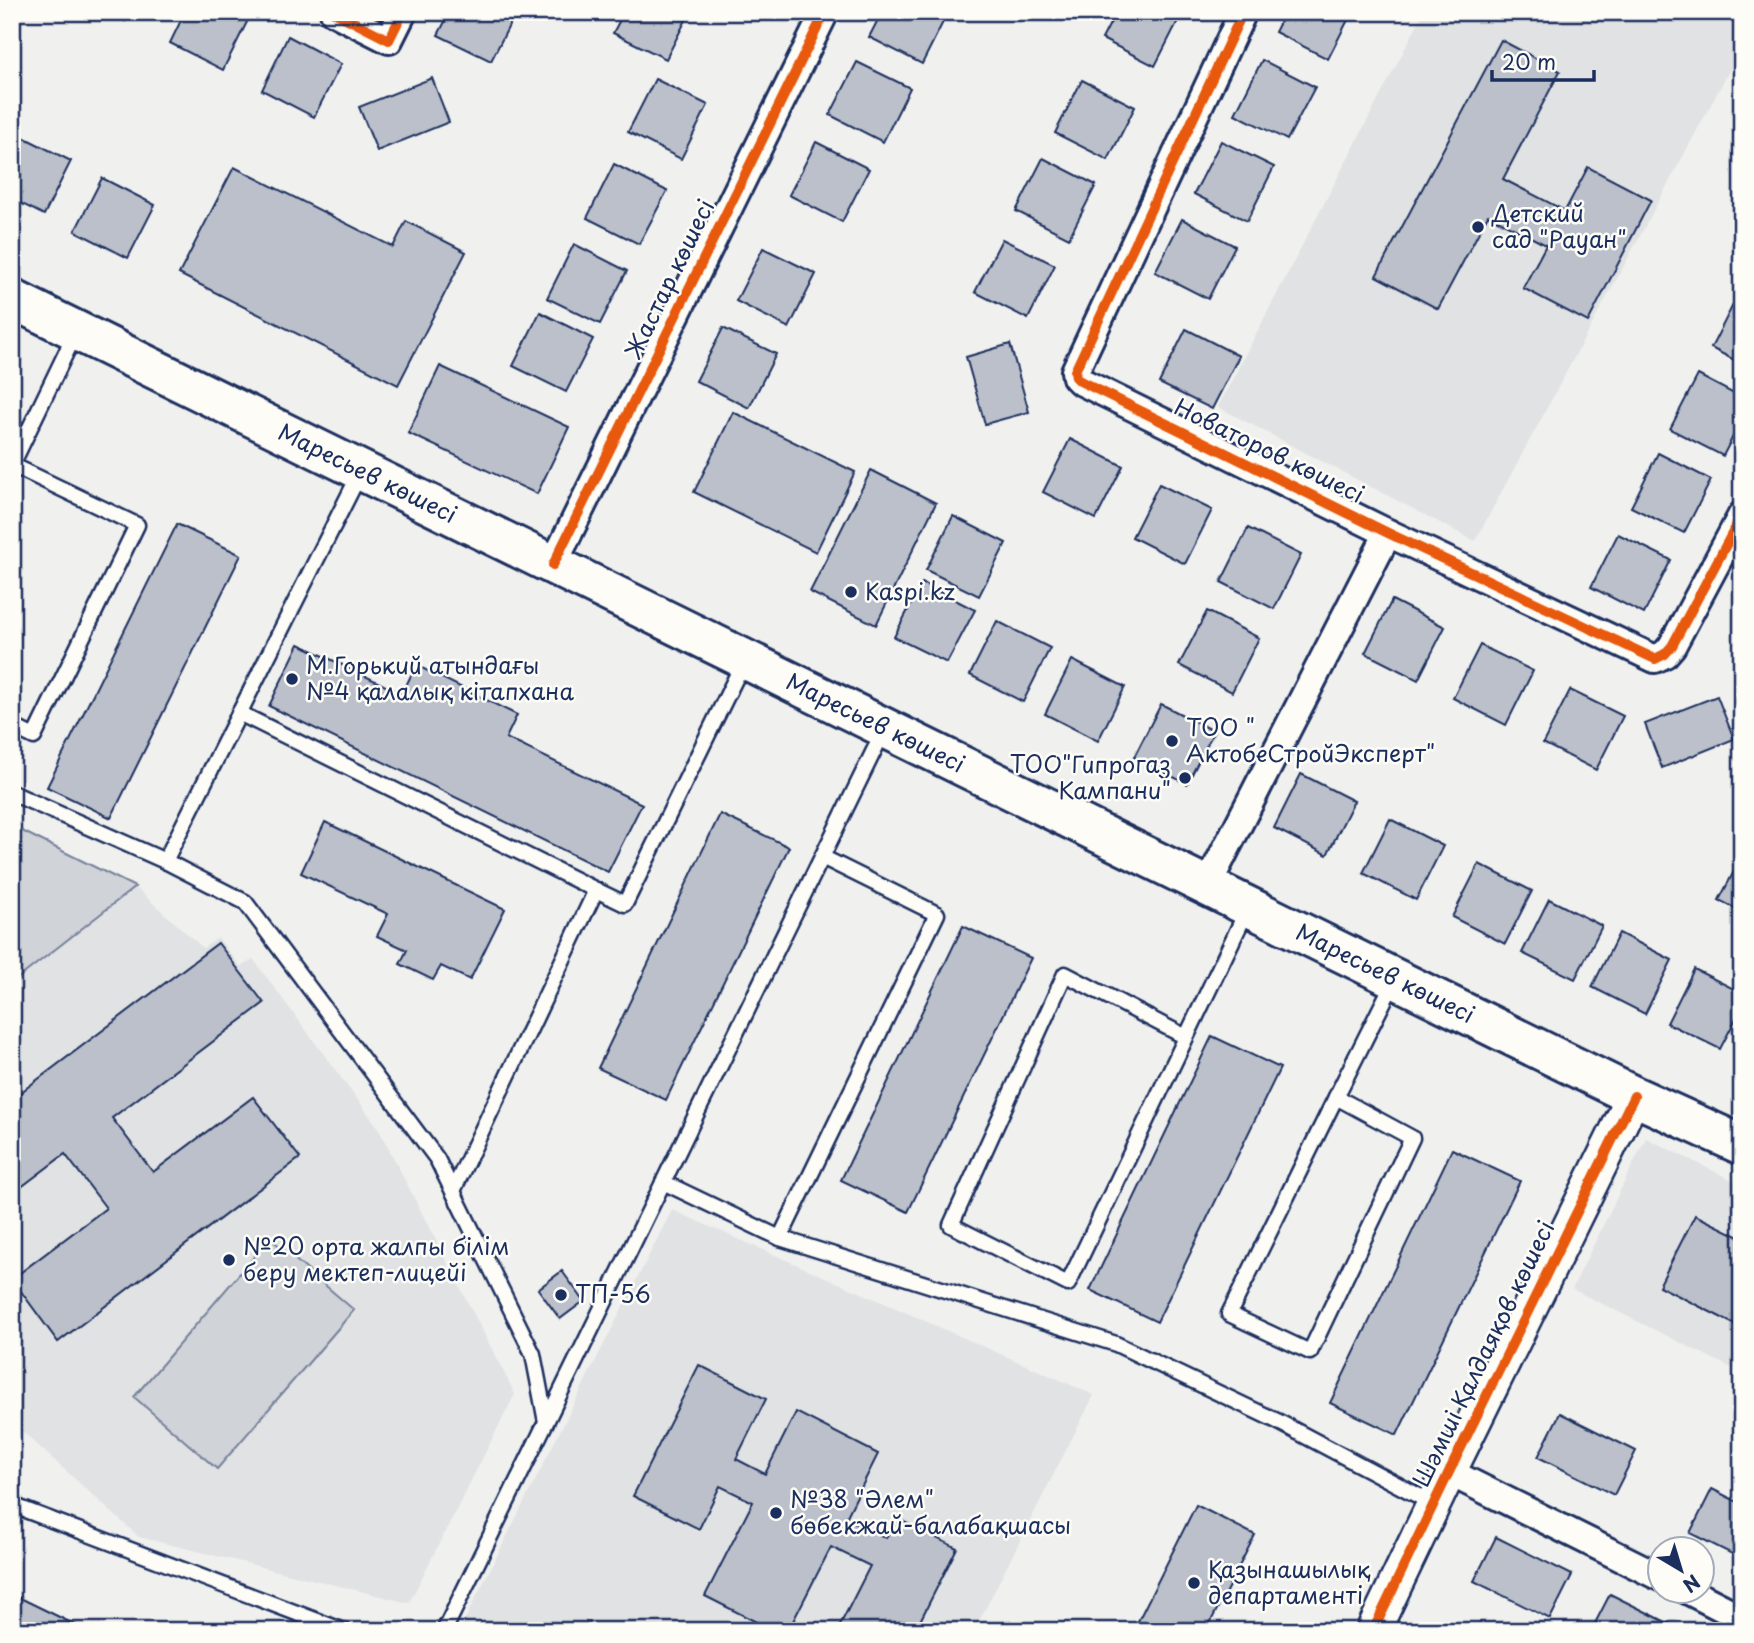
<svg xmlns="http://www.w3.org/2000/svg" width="1754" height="1643" viewBox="0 0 1754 1643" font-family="'Playpen Sans',sans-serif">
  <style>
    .built { fill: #e0e2e3 }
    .green { fill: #d0d3d8; stroke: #76819b; stroke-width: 2 }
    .building { fill: #bbc0ca; stroke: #1b2f5e; stroke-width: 2 }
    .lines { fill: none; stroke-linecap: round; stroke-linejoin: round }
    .service-casing { stroke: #1b2f5e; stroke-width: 19 }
    .minor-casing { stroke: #1b2f5e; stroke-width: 32 }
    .tertiary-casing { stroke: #1b2f5e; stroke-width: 38 }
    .secondary-casing { stroke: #1b2f5e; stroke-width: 44 }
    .service { stroke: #fdfcf7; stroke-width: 14 }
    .minor { stroke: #fdfcf7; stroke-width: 26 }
    .tertiary { stroke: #fdfcf7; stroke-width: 33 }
    .secondary { stroke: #fdfcf7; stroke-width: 38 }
    .cycleway-casing { stroke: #fdfcf7; stroke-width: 15 }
    .cycleway { stroke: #e8590c; stroke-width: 10 }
    .poi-dot { fill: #1b2f5e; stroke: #fdfcf7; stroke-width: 2.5 }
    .labels { text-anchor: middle; stroke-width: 5; stroke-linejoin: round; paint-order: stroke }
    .poi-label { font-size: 23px; fill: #1b2f5e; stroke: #fdfcf7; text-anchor: start }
    .street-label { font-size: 23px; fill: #1b2f5e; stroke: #fdfcf7 }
  </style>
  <rect width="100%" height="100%" fill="#f0f0ee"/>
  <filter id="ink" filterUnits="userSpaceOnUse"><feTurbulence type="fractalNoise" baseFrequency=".0143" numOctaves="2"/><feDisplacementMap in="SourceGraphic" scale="14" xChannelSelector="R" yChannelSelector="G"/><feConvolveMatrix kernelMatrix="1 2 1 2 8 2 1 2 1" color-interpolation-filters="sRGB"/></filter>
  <g filter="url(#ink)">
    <!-- built -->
    <g class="built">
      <path d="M1424,12H1742V47L1475,541L1218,407Z"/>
      <path d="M12,826L135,887L203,948L218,938L241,967L253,959L377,1126L515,1394L409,1603L139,1537L12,1422Z"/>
      <path d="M1646,1138L1742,1185V1373L1572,1289Z"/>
      <path d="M672,1210L1094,1395L974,1631H459Z"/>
    </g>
    <!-- green -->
    <g class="green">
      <path d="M12,826L135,887L12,983Z"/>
      <path d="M270,1238L354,1310L217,1469L134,1397Z"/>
    </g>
    <!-- building -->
    <g class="building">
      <path d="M109,12H129L125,21Z"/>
      <path d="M185,12H241L250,16L223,70L170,43Z"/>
      <path d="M450,12H516L491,61L438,35Z"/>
      <path d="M624,12H690L666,59L613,33Z"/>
      <path d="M882,12H948L922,64L869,37Z"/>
      <path d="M1116,12L1182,13L1155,66L1102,39Z"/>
      <path d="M1285,12H1352L1328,59L1275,32Z"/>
      <path d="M288,36L341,64L314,117L262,90Z"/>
      <path d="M1501,40L1560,71L1503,179L1565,211L1588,167L1651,200L1588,322L1523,288L1546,245L1488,215L1438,309L1376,276Z"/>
      <path d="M1262,60L1315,87L1287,140L1235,114Z"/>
      <path d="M857,62L910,88L883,142L830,115Z"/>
      <path d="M432,78L449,122L377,151L359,107Z"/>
      <path d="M655,79L708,105L681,159L628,132Z"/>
      <path d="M1082,80L1135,107L1108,160L1055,133Z"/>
      <path d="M19,135L71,161L44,215L12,199V147Z"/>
      <path d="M1221,141L1274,167L1247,221L1194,194Z"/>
      <path d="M816,142L869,169L842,222L789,195Z"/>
      <path d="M1043,158L1096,185L1069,238L1016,211Z"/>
      <path d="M614,164L667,191L639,244L587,218Z"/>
      <path d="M234,167L393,247L406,221L466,252L398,385L179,274Z"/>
      <path d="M102,178L155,205L128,258L75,231Z"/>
      <path d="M1182,219L1235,246L1208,299L1155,272Z"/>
      <path d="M1002,239L1055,265L1028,319L975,292Z"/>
      <path d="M574,244L627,271L600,324L547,298Z"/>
      <path d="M763,248L816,274L789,328L736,301Z"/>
      <path d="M1738,295L1742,297V364L1711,348Z"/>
      <path d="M540,312L593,339L566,392L513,366Z"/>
      <path d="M723,328L776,354L749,408L696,381Z"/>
      <path d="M1186,329L1239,356L1212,409L1159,383Z"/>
      <path d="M1010,344L1029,412L985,424L966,357Z"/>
      <path d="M440,366L569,427L537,494L408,433Z"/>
      <path d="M1698,375L1742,398V419L1723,456L1670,429Z"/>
      <path d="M733,412L855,472L816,552L694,492Z"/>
      <path d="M1070,439L1123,466L1096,519L1043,492Z"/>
      <path d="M1658,453L1711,480L1684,533L1631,507Z"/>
      <path d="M871,470L936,503L876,625L810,592Z"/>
      <path d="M1159,484L1212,510L1185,564L1132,537Z"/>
      <path d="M953,516L1006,543L979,596L926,570Z"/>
      <path d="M177,524L241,555L111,818L47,787Z"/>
      <path d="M1248,528L1301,555L1274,609L1221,582Z"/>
      <path d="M1618,534L1671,560L1644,614L1591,587Z"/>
      <path d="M922,583L975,610L947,663L894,637Z"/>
      <path d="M1392,600L1445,627L1418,680L1365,653Z"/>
      <path d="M1207,611L1259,638L1232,692L1179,665Z"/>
      <path d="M997,621L1050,648L1023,702L970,675Z"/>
      <path d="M299,644L402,694L416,665L517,715L506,738L642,804L608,872L269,706Z"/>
      <path d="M1480,645L1533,671L1506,725L1453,698Z"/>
      <path d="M1072,660L1125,687L1098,741L1045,714Z"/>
      <path d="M1570,690L1623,716L1596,770L1543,743Z"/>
      <path d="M1717,696L1734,739L1662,768L1645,724Z"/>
      <path d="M1161,704L1214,731L1187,784L1134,757Z"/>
      <path d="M1301,774L1354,801L1327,855L1274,828Z"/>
      <path d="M720,814L789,847L666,1100L598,1068Z"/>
      <path d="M1390,819L1443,846L1416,900L1363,873Z"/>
      <path d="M325,822L505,909L470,980L441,966L433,980L400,964L407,950L377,936L388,914L301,873Z"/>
      <path d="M1742,856V912L1719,900Z"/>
      <path d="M1479,864L1532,891L1505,944L1452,917Z"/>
      <path d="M1549,899L1602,926L1575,979L1522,953Z"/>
      <path d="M963,926L1031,958L908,1212L841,1180Z"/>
      <path d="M1619,933L1672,960L1645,1014L1592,987Z"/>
      <path d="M218,943L264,1003L112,1118L153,1172L253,1097L300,1158L58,1342L12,1279L106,1208L65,1154L12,1194V1099Z"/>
      <path d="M1694,969L1742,993V1007L1720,1049L1667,1023Z"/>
      <path d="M1212,1036L1280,1068L1157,1322L1090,1290Z"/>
      <path d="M1452,1149L1520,1181L1397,1435L1330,1403Z"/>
      <path d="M1695,1215L1742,1238V1328L1659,1286Z"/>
      <path d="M562,1271L584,1301L560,1319L538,1289Z"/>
      <path d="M699,1365L766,1399L736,1459L765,1474L796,1412L878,1454L846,1518L886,1538L896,1518L957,1548L915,1631H837L870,1566L831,1547L788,1631H774L705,1596L753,1502L720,1486L699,1529L633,1496Z"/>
      <path d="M1560,1413L1636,1451L1614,1495L1538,1457Z"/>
      <path d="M1712,1489L1742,1504V1559L1690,1533Z"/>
      <path d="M1196,1505L1255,1535L1206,1631H1133Z"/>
      <path d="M1496,1537L1572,1575L1550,1619L1474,1581Z"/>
      <path d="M12,1594L88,1631H12Z"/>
      <path d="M1610,1594L1684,1631H1591Z"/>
    </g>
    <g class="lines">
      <!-- service casing -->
      <g class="service-casing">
        <g id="service">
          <path d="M12,465L137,525L34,737L12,726"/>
          <path d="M12,465L76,332"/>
          <path d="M361,471L165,861L245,902L437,1159L533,1354L546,1422"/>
          <path d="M239,713L596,890"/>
          <path d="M12,793L165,861"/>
          <path d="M1186,1037L1065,974L951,1225L1068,1284L1248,908"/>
          <path d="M1336,1097L1412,1138L1310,1352L1229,1314Z"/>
          <path d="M1336,1097L1395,979"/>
          <path d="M663,1182L780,1238L1116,1344L1277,1421L1434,1504"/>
          <path d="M453,1191L596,890L625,904L744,661"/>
          <path d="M780,1238L937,914L822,857"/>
          <path d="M12,1505L344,1631"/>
          <path d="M444,1631L884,730"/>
        </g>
      </g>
      <!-- minor casing -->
      <g class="minor-casing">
        <g id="minor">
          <path d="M334,12L389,40L403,12"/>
          <path d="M1243,12L1075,371L1076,377L1080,381L1388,533L1655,659L1665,654L1672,646L1742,515"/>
          <path d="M553,565L825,12"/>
          <path d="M1207,886L1388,533"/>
          <path d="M1449,1472L1660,1577"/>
          <path d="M1687,1590L1742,1618"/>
        </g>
      </g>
      <!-- tertiary casing -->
      <g class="tertiary-casing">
        <path id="tertiary" d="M1373,1631L1449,1472L1634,1096"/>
      </g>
      <!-- secondary casing -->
      <g class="secondary-casing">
        <g id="secondary">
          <path id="s1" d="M12,299L1634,1096L1742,1145"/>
        </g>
      </g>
      <!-- service -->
      <use href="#service" class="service"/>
      <!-- minor -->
      <use href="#minor" class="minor"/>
      <!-- tertiary -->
      <use href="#tertiary" class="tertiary"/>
      <!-- secondary -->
      <use href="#secondary" class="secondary"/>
      <!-- cycleway casing -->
      <g class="cycleway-casing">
        <g id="cycleway">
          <path d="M334,12L389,40L403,12"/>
          <path d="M1243,12L1075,371L1076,377L1080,381L1388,533L1655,659L1665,654L1672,646L1742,515"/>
          <path d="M553,565L825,12"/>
          <path d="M1373,1631L1449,1472L1634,1096"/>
        </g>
      </g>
      <!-- cycleway -->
      <use href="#cycleway" class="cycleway"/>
    </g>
  </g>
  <!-- markers -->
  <g class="poi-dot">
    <circle cx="1478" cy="227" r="7"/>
    <circle cx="851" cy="592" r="7"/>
    <circle cx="292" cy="679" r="7"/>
    <circle cx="1172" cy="741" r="7"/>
    <circle cx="1185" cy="778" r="7"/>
    <circle cx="229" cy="1260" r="7"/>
    <circle cx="561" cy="1295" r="7"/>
    <circle cx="776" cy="1513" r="7"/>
    <circle cx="1194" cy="1583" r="7"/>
  </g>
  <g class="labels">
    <!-- poi labels -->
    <g class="poi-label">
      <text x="1492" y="222">Детский<tspan x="1492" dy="26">сад "Рауан"</tspan></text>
      <text x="865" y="600">Kaspi.kz</text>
      <text x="306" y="674">М.Горький атындағы<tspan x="306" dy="26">№4 қалалық кітапхана</tspan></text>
      <text x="1186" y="736">ТОО "<tspan x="1186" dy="26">АктобеСтройЭксперт"</tspan></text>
      <text x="1171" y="773" text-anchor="end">ТОО"Гипрогаз<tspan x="1171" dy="26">Кампани"</tspan></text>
      <text x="243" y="1255">№20 орта жалпы білім<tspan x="243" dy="26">беру мектеп-лицейі</tspan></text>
      <text x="575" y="1303">ТП-56</text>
      <text x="790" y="1508">№38 "Әлем"<tspan x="790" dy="26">бөбекжай-балабақшасы</tspan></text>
      <text x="1208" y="1578">Қазынашылық<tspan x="1208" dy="26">департаменті</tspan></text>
    </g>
    <!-- street labels -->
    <g class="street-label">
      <text transform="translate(670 279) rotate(-64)" y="8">Жастар көшесі</text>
      <text transform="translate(1269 451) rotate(26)" y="8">Новаторов көшесі</text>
      <text dy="8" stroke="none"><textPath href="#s1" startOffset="396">Маресьев көшесі</textPath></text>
      <text dy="8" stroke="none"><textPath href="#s1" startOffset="962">Маресьев көшесі</textPath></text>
      <text dy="8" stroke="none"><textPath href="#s1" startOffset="1530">Маресьев көшесі</textPath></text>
      <text transform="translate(1484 1354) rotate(-64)" y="8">Шәмші Қалдаяқов көшесі</text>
    </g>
  </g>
  <!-- margin -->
  <rect width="1754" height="1643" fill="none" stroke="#fdfcf7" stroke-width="42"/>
  <rect x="21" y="21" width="1712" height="1601" fill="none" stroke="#1b2f5e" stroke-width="2.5" filter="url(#ink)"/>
  <!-- north arrow -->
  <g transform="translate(1681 1570) rotate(142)"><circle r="33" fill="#fdfcf7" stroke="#a3aaba" stroke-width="2"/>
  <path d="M0-5L12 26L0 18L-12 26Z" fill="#1b2f5e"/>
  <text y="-10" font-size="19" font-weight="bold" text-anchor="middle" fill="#1b2f5e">N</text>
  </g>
  <!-- scale -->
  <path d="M1492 70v10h102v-10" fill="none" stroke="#1b2f5e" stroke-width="3.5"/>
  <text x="1502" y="70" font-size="21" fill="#1b2f5e" stroke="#fdfcf7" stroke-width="5" paint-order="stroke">20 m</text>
</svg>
